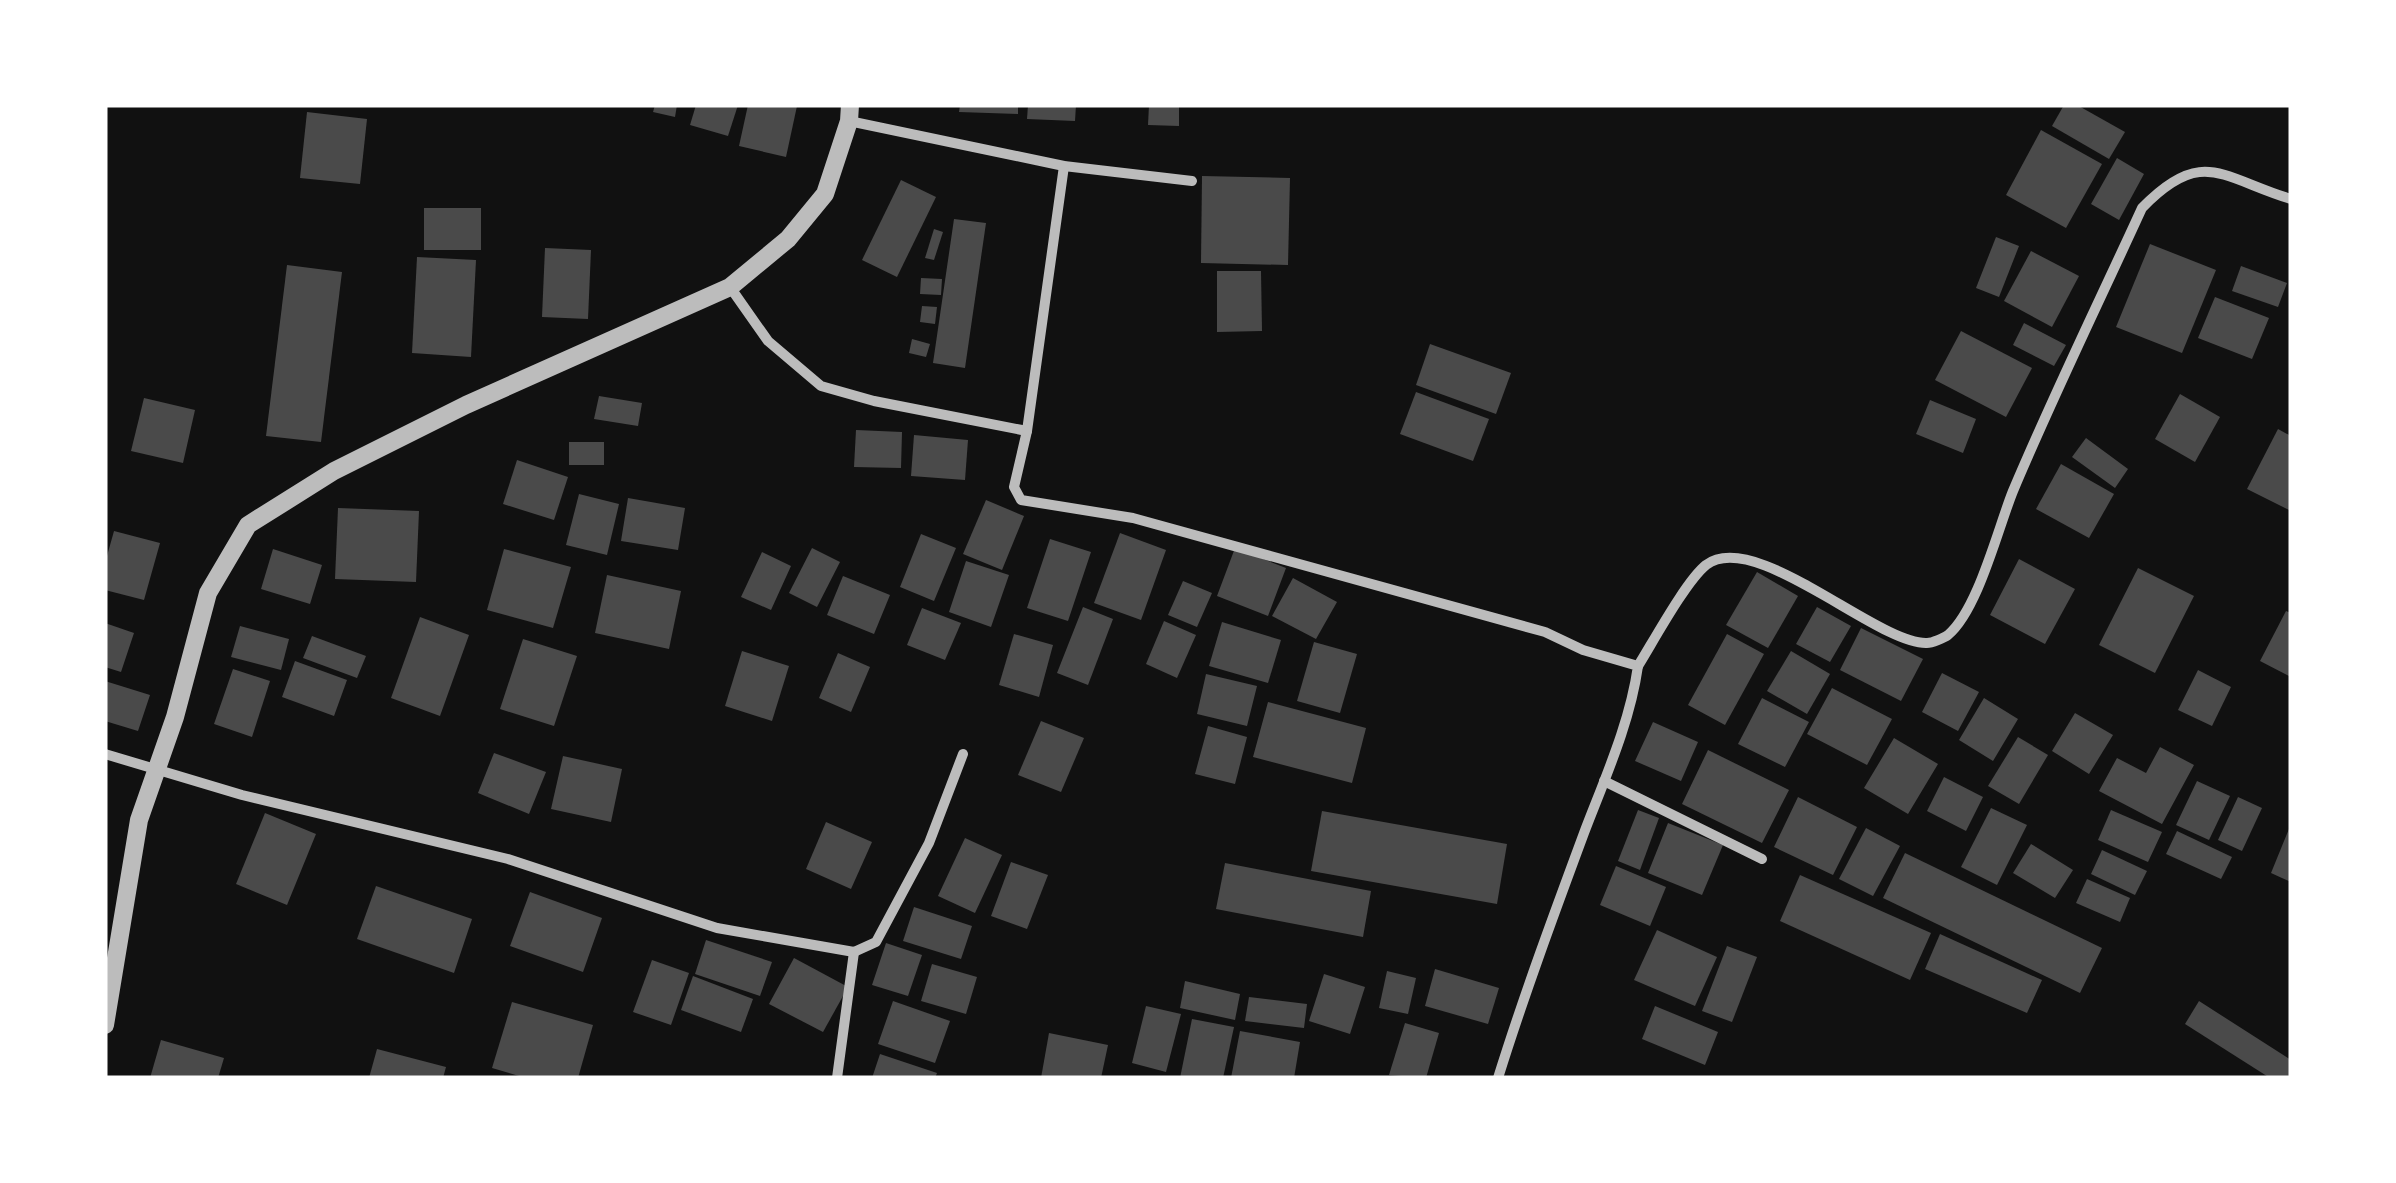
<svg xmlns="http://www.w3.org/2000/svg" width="2396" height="1183" viewBox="0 0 2396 1183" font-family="'DejaVu Sans',sans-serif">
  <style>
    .building { fill: #4a4a4a }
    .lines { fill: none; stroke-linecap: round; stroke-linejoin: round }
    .minor { stroke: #bcbcbc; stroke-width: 10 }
    .tertiary { stroke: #bcbcbc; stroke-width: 18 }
  </style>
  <rect width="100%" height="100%" fill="#111"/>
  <!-- building -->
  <g class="building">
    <path d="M655,105H677L675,117L653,112Z"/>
    <path d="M696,105H738L728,136L690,125Z"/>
    <path d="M748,105L797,106L786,157L739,146Z"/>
    <path d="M960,105H1018V114L959,112Z"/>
    <path d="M1028,105H1076L1075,121L1027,119Z"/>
    <path d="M1149,105H1179V126L1148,125Z"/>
    <path d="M2064,105H2077L2125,132L2109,159L2052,126Z"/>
    <path d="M307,112L367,119L360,184L300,178Z"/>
    <path d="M2041,130L2102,164L2066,228L2006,195Z"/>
    <path d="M2117,158L2144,174L2119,220L2091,204Z"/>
    <path d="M1202,176L1290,178L1288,265L1201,263Z"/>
    <path d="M901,180L936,197L897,277L862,260Z"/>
    <rect x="424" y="208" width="57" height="42"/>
    <path d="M954,219L986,223L965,368L933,363Z"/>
    <path d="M934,229L943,232L934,260L925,258Z"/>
    <path d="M1996,237L2019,246L1999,297L1976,288Z"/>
    <path d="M2150,244L2216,270L2182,353L2116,327Z"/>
    <path d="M545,248L591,250L588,319L542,317Z"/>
    <path d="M2031,251L2079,276L2052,327L2004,301Z"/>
    <path d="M417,257L476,260L471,357L412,353Z"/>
    <path d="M287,265L342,272L321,442L266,436Z"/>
    <path d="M2241,266L2287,283L2278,307L2232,291Z"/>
    <path d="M1217,271H1261L1262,331L1217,332Z"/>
    <path d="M921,278L942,279L941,295L920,294Z"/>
    <path d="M2215,297L2269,318L2252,359L2198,338Z"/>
    <path d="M922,306L937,307L935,324L920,322Z"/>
    <path d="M2024,323L2066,345L2054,366L2013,345Z"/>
    <path d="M1961,331L2032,368L2006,417L1935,380Z"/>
    <path d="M912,339L930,344L926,357L909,353Z"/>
    <path d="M1430,344L1511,373L1496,414L1416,385Z"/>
    <path d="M1416,392L1489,419L1473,461L1400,434Z"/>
    <path d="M2180,394L2220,417L2195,462L2155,439Z"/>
    <path d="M599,396L642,403L638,426L594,419Z"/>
    <path d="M144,398L195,410L183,463L131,451Z"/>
    <path d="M1930,400L1976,419L1963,453L1916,434Z"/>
    <path d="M2278,429L2291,436V511L2247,489Z"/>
    <path d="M856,430L902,432L901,468L854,467Z"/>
    <path d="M914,435L968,440L965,480L911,476Z"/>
    <path d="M2086,438L2128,469L2115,488L2072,457Z"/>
    <rect x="569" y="442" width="35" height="23"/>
    <path d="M517,460L568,477L554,520L503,504Z"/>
    <path d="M2061,464L2114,494L2089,538L2036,509Z"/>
    <path d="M579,494L619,504L607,555L566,545Z"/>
    <path d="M628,498L685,508L678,550L621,541Z"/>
    <path d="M986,500L1024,516L1002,570L963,554Z"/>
    <path d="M338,508L419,511L416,582L335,579Z"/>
    <path d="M114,531L160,543L144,600L105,590V563Z"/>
    <path d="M1120,533L1166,550L1141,620L1094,603Z"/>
    <path d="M921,534L956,548L934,601L900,587Z"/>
    <path d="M1050,539L1091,552L1068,621L1027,608Z"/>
    <path d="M812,548L840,562L817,607L789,593Z"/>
    <path d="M1235,548L1286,568L1268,616L1217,596Z"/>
    <path d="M273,549L322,565L310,604L261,589Z"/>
    <path d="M504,549L571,567L553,628L487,610Z"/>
    <path d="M762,552L791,566L771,610L741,597Z"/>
    <path d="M2019,559L2075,589L2045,644L1990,615Z"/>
    <path d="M966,561L1009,575L991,627L949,612Z"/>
    <path d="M2138,568L2194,596L2155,673L2099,645Z"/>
    <path d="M1757,572L1798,596L1768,648L1726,625Z"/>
    <path d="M607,575L681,591L669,649L595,633Z"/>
    <path d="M843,576L890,595L874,634L827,615Z"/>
    <path d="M1293,578L1337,602L1316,639L1272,616Z"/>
    <path d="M1183,581L1212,593L1197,627L1168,615Z"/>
    <path d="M1083,607L1113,619L1088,685L1057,673Z"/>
    <path d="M1817,607L1851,626L1830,662L1796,644Z"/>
    <path d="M922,608L961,623L945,660L907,645Z"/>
    <path d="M2286,611L2291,613V677L2260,661Z"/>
    <path d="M420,617L469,635L440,716L391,698Z"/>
    <path d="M1164,621L1196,635L1177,678L1146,664Z"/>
    <path d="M1222,622L1281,640L1268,683L1209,666Z"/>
    <path d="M105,623L134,633L121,672L105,667Z"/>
    <path d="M240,626L289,639L281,670L231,657Z"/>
    <path d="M1861,628L1923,659L1901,701L1840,670Z"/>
    <path d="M1014,634L1053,645L1039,697L999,685Z"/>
    <path d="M1727,634L1764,654L1725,725L1688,705Z"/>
    <path d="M312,636L366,656L357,678L303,658Z"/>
    <path d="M523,639L577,656L554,726L500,709Z"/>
    <path d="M1314,642L1357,654L1340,713L1297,701Z"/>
    <path d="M742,651L789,666L772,721L725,706Z"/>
    <path d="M1791,651L1830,674L1807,714L1767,691Z"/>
    <path d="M838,653L870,667L851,712L819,698Z"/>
    <path d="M295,661L347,680L334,716L282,697Z"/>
    <path d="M233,669L270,681L252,737L214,724Z"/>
    <path d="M2198,670L2231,687L2212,726L2178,710Z"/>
    <path d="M1942,673L1979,692L1958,731L1922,712Z"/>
    <path d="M1206,674L1257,686L1247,726L1197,714Z"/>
    <path d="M105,681L150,695L138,731L105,721Z"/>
    <path d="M1832,688L1892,719L1867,765L1807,734Z"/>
    <path d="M1762,698L1809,722L1785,767L1738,744Z"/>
    <path d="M1984,698L2018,719L1993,761L1959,740Z"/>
    <path d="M1268,702L1366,728L1352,783L1253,757Z"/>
    <path d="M2075,713L2113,735L2089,774L2052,751Z"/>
    <path d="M1041,721L1084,738L1061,792L1018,775Z"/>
    <path d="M1653,722L1698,742L1681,781L1635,761Z"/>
    <path d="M1208,726L1247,737L1235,784L1195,774Z"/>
    <path d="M2018,737L2048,755L2019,804L1988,786Z"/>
    <path d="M1894,738L1938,764L1908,814L1864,788Z"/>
    <path d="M2160,747L2194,765L2162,824L2099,791L2117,758L2146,773Z"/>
    <path d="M1708,750L1789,790L1762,843L1682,804Z"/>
    <path d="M494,753L546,772L529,814L478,793Z"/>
    <path d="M563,756L622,769L611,822L551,809Z"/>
    <path d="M1944,777L1983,797L1966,831L1927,811Z"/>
    <path d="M2197,781L2230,796L2209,840L2176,825Z"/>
    <path d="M1798,797L1857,827L1833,875L1774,847Z"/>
    <path d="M2238,797L2262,808L2242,851L2218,840Z"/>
    <path d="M1991,808L2027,825L1997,885L1961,867Z"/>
    <path d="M1638,810L1659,818L1640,870L1618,861Z"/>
    <path d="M2111,810L2162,832L2148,862L2098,840Z"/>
    <path d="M1322,811L1507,844L1497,904L1311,871Z"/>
    <path d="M265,813L316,834L287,905L236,884Z"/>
    <path d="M826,822L872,842L851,889L806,869Z"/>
    <path d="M1668,823L1723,845L1702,895L1648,873Z"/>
    <path d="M2291,824V882L2271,873Z"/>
    <path d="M1866,828L1900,846L1873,896L1839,879Z"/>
    <path d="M2177,831L2232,857L2221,879L2166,854Z"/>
    <path d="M965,838L1002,855L975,913L938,896Z"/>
    <path d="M2031,844L2073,870L2055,898L2013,873Z"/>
    <path d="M2102,850L2147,871L2135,895L2091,874Z"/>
    <path d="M1905,853L2102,948L2080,993L1883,898Z"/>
    <path d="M1011,862L1048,875L1027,929L991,916Z"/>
    <path d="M1225,863L1371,891L1363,937L1216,909Z"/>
    <path d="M1616,866L1666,887L1650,926L1600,905Z"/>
    <path d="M1800,875L1931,933L1910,980L1780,921Z"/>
    <path d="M2087,879L2130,898L2120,922L2076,903Z"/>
    <path d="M376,886L472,919L454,973L357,939Z"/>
    <path d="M530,892L602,918L583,972L510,946Z"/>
    <path d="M914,907L972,926L961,959L903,941Z"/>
    <path d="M1657,930L1717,957L1695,1006L1634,980Z"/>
    <path d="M1940,934L2042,980L2027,1013L1925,969Z"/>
    <path d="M706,940L772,962L760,996L695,974Z"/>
    <path d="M886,943L922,955L908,996L872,985Z"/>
    <path d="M1727,946L1757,957L1732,1022L1702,1011Z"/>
    <path d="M794,958L848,987L823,1032L769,1004Z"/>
    <path d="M652,960L689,973L671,1025L633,1012Z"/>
    <path d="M932,964L977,977L966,1014L921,1001Z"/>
    <path d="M1435,969L1499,988L1488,1024L1425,1006Z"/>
    <path d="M1387,971L1416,978L1408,1014L1379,1008Z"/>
    <path d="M1324,974L1365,987L1350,1034L1309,1021Z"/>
    <path d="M693,976L753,999L741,1032L681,1010Z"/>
    <path d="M1185,981L1240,994L1235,1020L1180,1008Z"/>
    <path d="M1249,997L1307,1004L1304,1028L1245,1021Z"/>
    <path d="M893,1001L950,1021L935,1063L878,1044Z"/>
    <path d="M2199,1001L2291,1060V1078H2270L2185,1024Z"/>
    <path d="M512,1002L593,1025L578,1078H526L492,1068Z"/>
    <path d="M1146,1006L1181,1014L1166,1072L1132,1063Z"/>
    <path d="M1655,1006L1718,1032L1705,1065L1642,1039Z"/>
    <path d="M1192,1019L1234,1027L1223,1078H1180Z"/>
    <path d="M1405,1023L1439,1033L1426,1078L1389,1075Z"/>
    <path d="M1240,1031L1300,1042L1294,1078H1231Z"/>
    <path d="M1049,1033L1108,1045L1101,1078H1041Z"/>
    <path d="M161,1040L224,1058L218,1078H150Z"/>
    <path d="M377,1049L446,1067L443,1078H369Z"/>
    <path d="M880,1054L937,1073L935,1078H872Z"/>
  </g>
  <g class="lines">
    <!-- minor -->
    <g class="minor">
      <path d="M849,121L1064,166L1192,181"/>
      <path d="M730,287L768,341L821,386L874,401L1027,431L1014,487L1021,500L1133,518L1545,632L1583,650L1638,666C1630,723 1605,778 1584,833C1554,914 1524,995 1498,1078"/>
      <path d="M1027,431L1064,166"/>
      <path d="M1638,666C1653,642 1686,581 1706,565C1755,528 1878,645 1927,643C1932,643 1944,638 1948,635C1978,610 1998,528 2013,491C2053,396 2099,302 2142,208C2202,146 2222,178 2291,199"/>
      <path d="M105,754L242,795L508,859L717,928L854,952L876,942L929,843L963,754"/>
      <path d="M1604,781L1762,859"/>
      <path d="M837,1078L854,952"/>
    </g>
    <!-- tertiary -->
    <path class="tertiary" d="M105,1025L139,820L175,717L208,593L248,525L334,471L466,405L730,287L788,239L825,194L849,121L850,105"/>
  </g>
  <!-- border -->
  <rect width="2396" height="1183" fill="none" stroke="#ffffff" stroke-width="215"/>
</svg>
